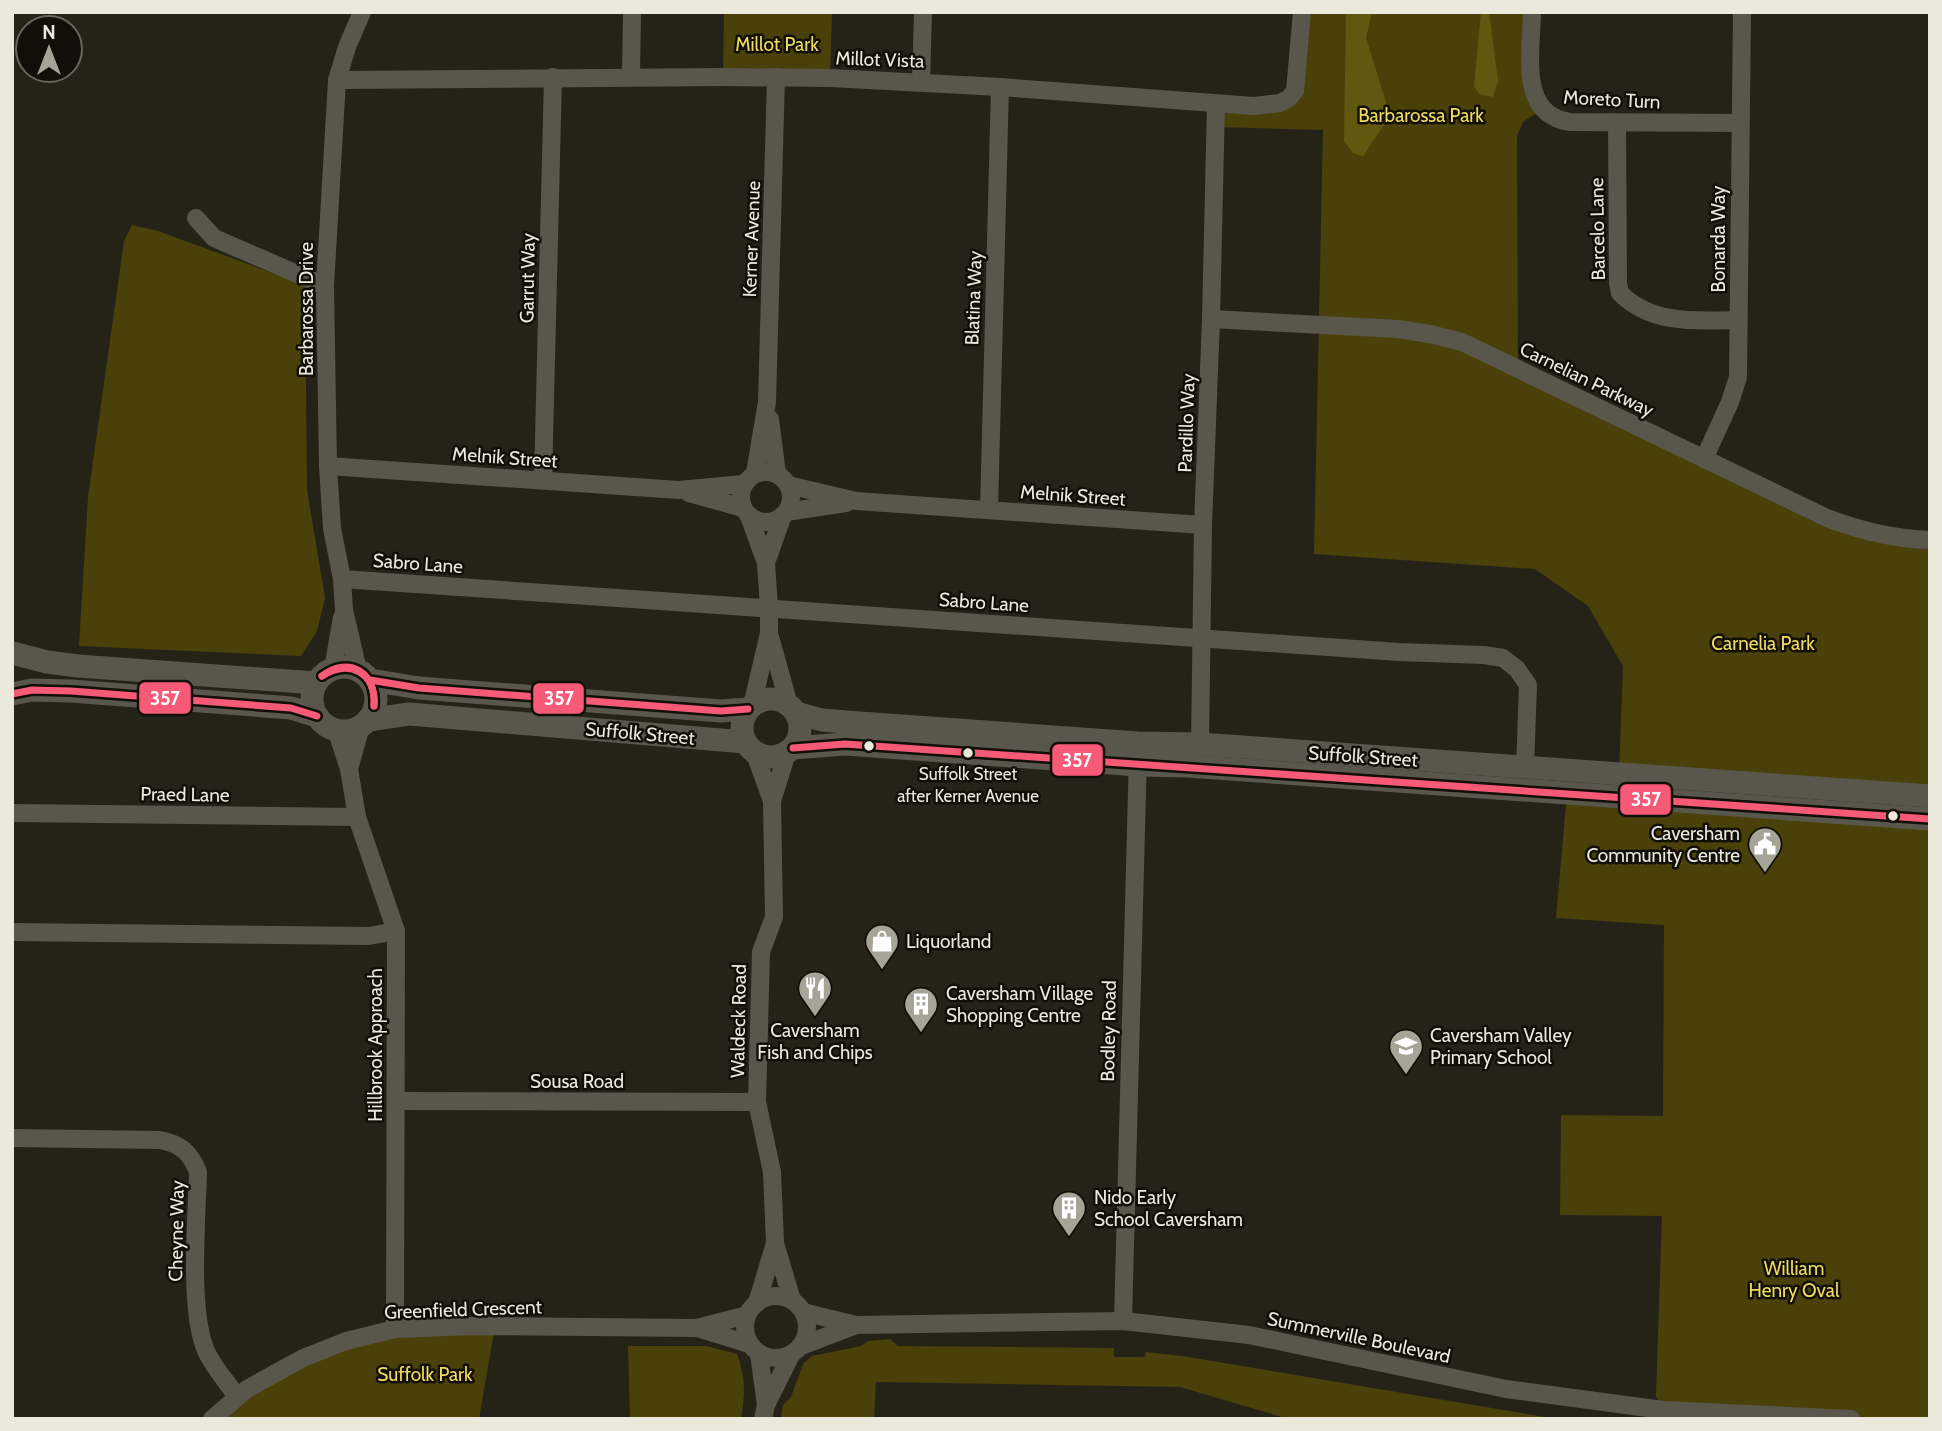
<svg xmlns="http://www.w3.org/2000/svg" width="1942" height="1431" viewBox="0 0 1942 1431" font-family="Cabin,sans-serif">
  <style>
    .green { fill: #494109 }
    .water { fill: #615810 }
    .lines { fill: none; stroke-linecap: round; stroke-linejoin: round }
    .minor { stroke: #59574b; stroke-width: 18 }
    .tertiary { stroke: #59574b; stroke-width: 23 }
    .bus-1-casing { stroke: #110f07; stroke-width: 12 }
    .bus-1 { stroke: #f75a77; stroke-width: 7 }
    .bus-dot { fill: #eae9dc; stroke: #110f07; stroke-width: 2.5 }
    .labels { text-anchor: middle; stroke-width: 5; stroke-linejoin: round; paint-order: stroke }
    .bus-label { font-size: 17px; fill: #eae9dc; stroke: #110f07 }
    .park-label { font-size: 19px; fill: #efdc5f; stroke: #110f07 }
    .street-label { font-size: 19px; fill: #eae9dc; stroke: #110f07 }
    .poi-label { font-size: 19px; fill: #eae9dc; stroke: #110f07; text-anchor: start }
    .line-badge { stroke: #110f07; stroke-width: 2.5 }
    .badge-label { font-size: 19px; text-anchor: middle; font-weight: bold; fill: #fff }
  </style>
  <rect width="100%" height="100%" fill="#252318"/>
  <!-- green -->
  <g class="green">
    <path d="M724,12H832L830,78L723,77Z"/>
    <path d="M1302,12H1532L1543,109L1523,122L1517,136L1518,369L1827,518L1930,540V796L1619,774L1623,666L1588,606L1535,569L1314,554L1323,130L1215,127L1216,104L1289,98Z"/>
    <path d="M132,225L158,231L305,285L307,490L325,598L317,631L301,656L79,646L88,497L124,241Z"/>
    <path d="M1567,793L1930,819V1419H1851L1663,1410L1656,1396L1662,1216L1560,1215L1561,1115L1663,1116L1664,925L1556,918Z"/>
    <path d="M495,1326L479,1419H212L346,1341Z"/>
    <path d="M890,1339L898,1346L1114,1348V1357H1145L1146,1352L1182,1356L1557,1419H1289L1180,1387L876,1382L874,1419H781L783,1405L791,1397L803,1364L812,1356L861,1346L868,1341Z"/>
    <path d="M628,1346H706L737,1354C746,1377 745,1395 741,1419H630Z"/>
  </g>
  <!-- water -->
  <g class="water">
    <path d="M1346,12H1372L1366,38L1386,102L1384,125L1363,156L1353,153L1344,141Z"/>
    <path d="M1481,12H1489L1498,81L1493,97L1479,94L1474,86Z"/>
  </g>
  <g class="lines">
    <!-- minor -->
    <g class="minor">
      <path d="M1532,12C1532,43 1520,100 1554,117C1559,120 1565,121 1570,122L1740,123"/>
      <path d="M631,77L632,12"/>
      <path d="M337,80L723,77L830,78L1000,87L1254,106L1280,103L1289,98L1295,91L1302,12"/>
      <path d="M921,82L923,12"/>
      <path d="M1617,123L1618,283L1620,293C1651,325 1698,321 1738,320"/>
      <path d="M196,218L214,238L325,286"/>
      <path d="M1211,319L1398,329L1430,334L1462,342L1827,518C1861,531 1893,539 1930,540"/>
      <path d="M770,419L777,474"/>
      <path d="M1704,459L1730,402L1738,377L1742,12"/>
      <path d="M328,466L679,490L743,484"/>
      <circle cx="766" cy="497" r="25"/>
      <path d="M755,473L767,402L776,77"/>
      <path d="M543,480L553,77"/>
      <path d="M788,485L856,501L1203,525"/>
      <path d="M689,493L743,508"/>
      <path d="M989,510L1000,87"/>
      <path d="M786,512L846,503"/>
      <path d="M749,516L766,563L769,607V633L752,706"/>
      <path d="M766,563L783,515"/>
      <path d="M342,579L1399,652L1484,655L1503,658L1517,669L1528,685L1525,768"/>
      <path d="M770,637L789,705"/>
      <path d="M333,669L342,617"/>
      <path d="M358,670L344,610L342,579L332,528L328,466L325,286L337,80L347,47L362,12"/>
      <path d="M336,729L349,769L357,817L396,931L395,1329"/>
      <path d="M1200,744L1203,525L1211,319L1216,104"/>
      <path d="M787,753L772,801L774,917L761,952L757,1102L772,1172L775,1243L792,1300"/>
      <path d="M755,754L772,801"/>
      <path d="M349,769L361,726"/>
      <path d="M12,813L357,817"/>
      <path d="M12,932L369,936L396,931"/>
      <path d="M397,1101L757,1102"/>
      <path d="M12,1138L160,1140C181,1144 190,1152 198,1172C197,1218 188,1313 207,1353C214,1368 228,1383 237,1397"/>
      <circle cx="776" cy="1327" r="31"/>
      <path d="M757,1303L775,1243"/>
      <path d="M803,1312L856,1325L1123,1321L1249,1335L1506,1389L1663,1410L1851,1419"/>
      <path d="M1123,1321L1138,754"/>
      <path d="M697,1328L749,1344"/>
      <path d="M801,1346L856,1325"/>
      <path d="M759,1354L766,1405"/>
      <path d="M212,1419L247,1389L303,1358L346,1341L395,1329L472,1326L697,1328L747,1315"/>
      <path d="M763,1419L766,1405L791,1355"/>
    </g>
    <!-- tertiary -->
    <g class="tertiary">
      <path d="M12,653L47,662L78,666L316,683"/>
      <circle cx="344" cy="699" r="32"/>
      <path d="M370,680L419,688L721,711L748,709"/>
      <path d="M12,694L32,690L71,691L291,708L317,716"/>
      <circle cx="771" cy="728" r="29"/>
      <path d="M796,713L822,720L846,722L1138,743L1200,744L1930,796"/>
      <path d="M368,720L409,714L745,742"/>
      <path d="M793,748L845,744L1138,765L1187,766L1930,819"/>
    </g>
    <!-- bus-1 casing -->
    <g class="bus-1-casing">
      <g id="bus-1">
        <path d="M322,676C349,655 377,673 374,706"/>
        <path d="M322,676C350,659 376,672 374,706"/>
        <path d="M370,680L419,688L721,711L748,709"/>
        <path d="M12,694L32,690L71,691L291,708L317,716"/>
        <path d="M793,748L845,744L1930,819"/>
      </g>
    </g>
    <!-- bus-1 -->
    <use href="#bus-1" class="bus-1"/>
  </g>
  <!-- icons -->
  <defs>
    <g id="civic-pin" transform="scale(1.75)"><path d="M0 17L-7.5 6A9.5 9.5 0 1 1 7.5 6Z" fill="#a5a497" stroke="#110f07"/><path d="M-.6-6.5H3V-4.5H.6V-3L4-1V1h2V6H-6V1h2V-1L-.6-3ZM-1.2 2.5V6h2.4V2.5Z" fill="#fff"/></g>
    <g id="shop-pin" transform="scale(1.75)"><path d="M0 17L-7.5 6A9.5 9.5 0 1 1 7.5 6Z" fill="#a5a497" stroke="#110f07"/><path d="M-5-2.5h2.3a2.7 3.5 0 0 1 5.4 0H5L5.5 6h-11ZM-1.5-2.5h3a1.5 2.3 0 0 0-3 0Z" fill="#fff"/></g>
    <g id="restaurant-pin" transform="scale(1.75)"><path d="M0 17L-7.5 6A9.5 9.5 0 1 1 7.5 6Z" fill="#a5a497" stroke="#110f07"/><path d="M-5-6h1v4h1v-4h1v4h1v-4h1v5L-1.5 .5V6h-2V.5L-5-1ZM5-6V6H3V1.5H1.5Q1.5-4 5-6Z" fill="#fff"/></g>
    <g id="building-pin" transform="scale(1.75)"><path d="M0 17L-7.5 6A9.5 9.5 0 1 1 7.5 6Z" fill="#a5a497" stroke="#110f07"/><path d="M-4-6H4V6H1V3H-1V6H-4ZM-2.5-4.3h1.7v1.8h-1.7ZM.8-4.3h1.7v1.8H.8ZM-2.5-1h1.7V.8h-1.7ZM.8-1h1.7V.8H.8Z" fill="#fff"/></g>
    <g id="school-pin" transform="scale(1.75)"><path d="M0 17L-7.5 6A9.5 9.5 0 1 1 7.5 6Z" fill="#a5a497" stroke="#110f07"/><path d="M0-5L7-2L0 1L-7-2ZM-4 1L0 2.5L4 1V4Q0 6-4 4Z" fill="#fff"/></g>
  </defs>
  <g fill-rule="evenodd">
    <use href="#civic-pin" x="1765" y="844"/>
    <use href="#shop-pin" x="882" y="941"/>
    <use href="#restaurant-pin" x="815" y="988"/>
    <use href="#building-pin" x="921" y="1004"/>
    <use href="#school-pin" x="1406" y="1046"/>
    <use href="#building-pin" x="1069" y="1208"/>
  </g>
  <!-- markers -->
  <g class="bus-dot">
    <circle cx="869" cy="746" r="6"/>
    <circle cx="968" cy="753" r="6"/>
    <circle cx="1893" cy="816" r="6"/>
  </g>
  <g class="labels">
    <!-- bus labels -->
    <g class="bus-label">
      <text x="968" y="780">Suffolk Street<tspan x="968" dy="22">after Kerner Avenue</tspan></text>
    </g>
    <!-- park labels -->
    <g class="park-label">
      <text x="777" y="51">Millot Park</text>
      <text x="1421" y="122">Barbarossa Park</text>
      <text x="1763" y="650">Carnelia Park</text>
      <text x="1794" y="1275">William<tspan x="1794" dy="22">Henry Oval</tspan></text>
      <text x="425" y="1381">Suffolk Park</text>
    </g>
    <!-- street labels -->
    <g class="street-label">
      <text transform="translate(880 59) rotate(2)" y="7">Millot Vista</text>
      <text transform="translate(1612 99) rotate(3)" y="7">Moreto Turn</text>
      <text transform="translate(1597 229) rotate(-91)" y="7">Barcelo Lane</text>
      <text transform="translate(751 239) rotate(-88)" y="7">Kerner Avenue</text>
      <text transform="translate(1718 239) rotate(-90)" y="7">Bonarda Way</text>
      <text transform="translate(527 278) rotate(-89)" y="7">Garrut Way</text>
      <text transform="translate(973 298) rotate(-88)" y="7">Blatina Way</text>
      <text transform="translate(306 309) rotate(-90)" y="7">Barbarossa Drive</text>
      <text transform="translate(1587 379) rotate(26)" y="7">Carnelian Parkway</text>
      <text transform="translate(1186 423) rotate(-88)" y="7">Pardillo Way</text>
      <text transform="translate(505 457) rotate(4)" y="7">Melnik Street</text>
      <text transform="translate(1073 495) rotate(4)" y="7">Melnik Street</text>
      <text transform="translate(418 563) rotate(4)" y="7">Sabro Lane</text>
      <text transform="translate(984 602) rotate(4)" y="7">Sabro Lane</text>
      <text transform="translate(640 733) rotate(5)" y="7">Suffolk Street</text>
      <text transform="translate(1363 756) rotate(4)" y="7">Suffolk Street</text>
      <text transform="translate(185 794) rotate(1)" y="7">Praed Lane</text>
      <text transform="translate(738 1021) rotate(-89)" y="7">Waldeck Road</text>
      <text transform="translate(1108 1031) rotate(-89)" y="7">Bodley Road</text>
      <text transform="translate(375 1045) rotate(-90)" y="7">Hillbrook Approach</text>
      <text x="577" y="1088">Sousa Road</text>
      <text transform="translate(176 1231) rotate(-89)" y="7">Cheyne Way</text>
      <text transform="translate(463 1309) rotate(-2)" y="7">Greenfield Crescent</text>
      <text transform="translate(1359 1337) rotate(12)" y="7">Summerville Boulevard</text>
    </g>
    <!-- poi labels -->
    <g class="poi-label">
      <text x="1740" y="840" text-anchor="end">Caversham<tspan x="1740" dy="22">Community Centre</tspan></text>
      <text x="906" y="948">Liquorland</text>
      <text x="946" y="1000">Caversham Village<tspan x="946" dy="22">Shopping Centre</tspan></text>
      <text x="815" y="1037" text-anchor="middle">Caversham<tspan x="815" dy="22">Fish and Chips</tspan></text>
      <text x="1430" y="1042">Caversham Valley<tspan x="1430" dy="22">Primary School</tspan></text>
      <text x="1094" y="1204">Nido Early<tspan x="1094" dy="22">School Caversham</tspan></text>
    </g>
  </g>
  <g class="line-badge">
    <rect x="138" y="681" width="54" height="34" rx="7" fill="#f75a77"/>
    <rect x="532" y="682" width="53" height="33" rx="7" fill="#f75a77"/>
    <rect x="1051" y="743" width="53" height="34" rx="7" fill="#f75a77"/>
    <rect x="1619" y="783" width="53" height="33" rx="7" fill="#f75a77"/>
  </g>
  <g class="badge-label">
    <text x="165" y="705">357</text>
    <text x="559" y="705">357</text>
    <text x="1077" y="767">357</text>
    <text x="1646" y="806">357</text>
  </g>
  <!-- border -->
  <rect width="1942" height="1431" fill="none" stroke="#eae9dc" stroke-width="28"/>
  <!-- north arrow -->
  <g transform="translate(49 49)"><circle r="33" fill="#110f07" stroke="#68665c" stroke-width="2"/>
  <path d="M0-5L12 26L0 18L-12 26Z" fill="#a5a497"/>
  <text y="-10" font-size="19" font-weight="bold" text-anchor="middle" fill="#eae9dc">N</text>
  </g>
</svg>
